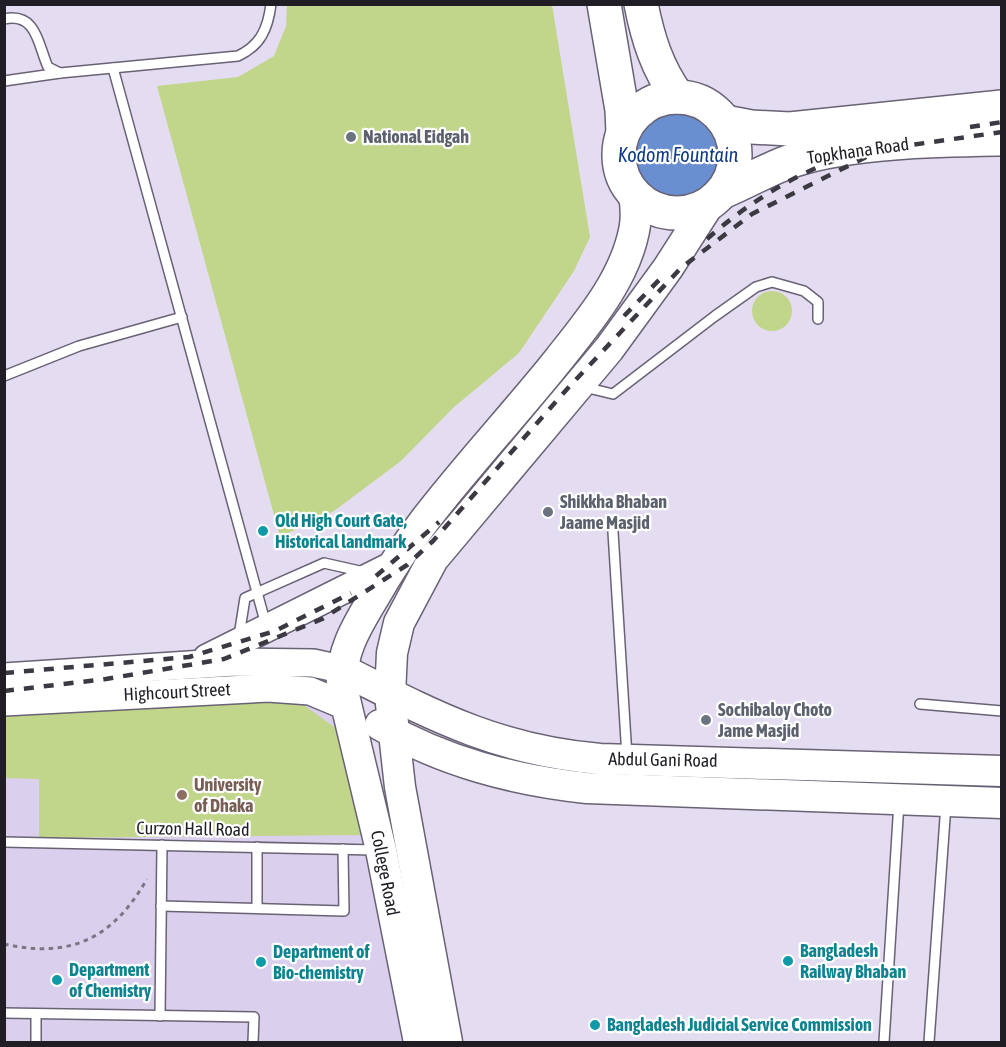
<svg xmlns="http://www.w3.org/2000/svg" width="1006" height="1047" viewBox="0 0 1006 1047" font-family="'Asap Condensed',sans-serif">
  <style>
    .built { fill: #dad0ed }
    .green { fill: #c1d68a }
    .water { fill: #698fd0; stroke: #536d9d; stroke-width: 1.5 }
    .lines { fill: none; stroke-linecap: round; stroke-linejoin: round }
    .lane-casing { stroke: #696275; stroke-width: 12 }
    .secondary-casing { stroke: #696275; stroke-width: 30 }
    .primary-casing { stroke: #696275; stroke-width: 33 }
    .highway-casing { stroke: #696275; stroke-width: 36 }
    .path { stroke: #7b7684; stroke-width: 3; stroke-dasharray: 4.5 4.5; stroke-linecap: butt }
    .lane { stroke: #fff; stroke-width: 9 }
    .secondary { stroke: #fff; stroke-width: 27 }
    .primary { stroke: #fff; stroke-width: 30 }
    .highway { stroke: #fff; stroke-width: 33 }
    .rail { stroke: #3c3943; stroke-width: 4.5; stroke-dasharray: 10 10; stroke-linecap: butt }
    .worship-dot { fill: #6b7280; stroke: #fff; stroke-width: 2 }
    .culture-dot { fill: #0f9aa8; stroke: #fff; stroke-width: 2 }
    .education-dot { fill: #8d6e63; stroke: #fff; stroke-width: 2 }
    .labels { text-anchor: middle; stroke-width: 4.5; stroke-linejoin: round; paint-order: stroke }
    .worship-label { font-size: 18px; font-weight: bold; fill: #5b616d; stroke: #fff; text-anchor: start }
    .street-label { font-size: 18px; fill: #201d25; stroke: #fff }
    .culture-label { font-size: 18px; font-weight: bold; fill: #0d838f; stroke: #fff; text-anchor: start }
    .education-label { font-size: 18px; font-weight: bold; fill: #785e54; stroke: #fff; text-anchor: start }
    .water-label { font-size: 20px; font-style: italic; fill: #103b88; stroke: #fff }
  </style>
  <rect width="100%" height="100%" fill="#e4ddf2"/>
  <!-- built -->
  <path class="built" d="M313,700L341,718L406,1042H5V713Z"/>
  <!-- green -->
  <g class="green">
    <path d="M287,5H552L590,237L574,271L519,353L453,408L401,461L334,511L280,537L157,86L238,77L274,56L286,26Z"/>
    <circle cx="772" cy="311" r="20"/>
    <path d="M297,700L345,735L369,835L39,838V779L5,778L4,711Z"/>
  </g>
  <!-- water -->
  <circle class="water" cx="677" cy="155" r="41"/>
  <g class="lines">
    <!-- lane casing -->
    <g class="lane-casing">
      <g id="lane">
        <path d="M4,19C37,12 38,45 48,67L60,73L238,56C260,46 268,29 271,4"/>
        <path d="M113,68L266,625"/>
        <path d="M4,81L60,73"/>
        <path d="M4,376L79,346L182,317"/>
        <path d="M584,387L613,394L715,316L756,287L772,282L804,291L818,302V319"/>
        <path d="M613,532L627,757"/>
        <path d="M239,636L245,598L324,563L364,572"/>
        <path d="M920,704L1002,711"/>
        <path d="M4,842L376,850"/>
        <path d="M161,906L344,911L343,849"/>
        <path d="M257,907V847"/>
        <path d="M4,1013L254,1017L253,1042"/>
        <path d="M36,1014V1042"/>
        <path d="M160,1016L162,845"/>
        <path d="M884,1042L899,802"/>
        <path d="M929,1042L946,804"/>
      </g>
    </g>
    <!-- secondary casing -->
    <g class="secondary-casing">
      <g id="secondary">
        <path d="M207,658L391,566"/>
        <path d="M4,677L235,662L313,663L341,669"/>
        <path d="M4,702L268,688L310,691L346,706"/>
      </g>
    </g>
    <!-- primary casing -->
    <g class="primary-casing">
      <g id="primary">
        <path d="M341,669C432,715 496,750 600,759L1002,771"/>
        <path d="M380,725C445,762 513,780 587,788L1002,803"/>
        <path d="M419,1042L381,850L342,687C340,654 356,627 373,599C389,571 406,545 425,520C468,464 516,413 559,359C589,321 624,280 634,231C637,218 636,207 634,195"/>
        <path d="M447,1042L400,787L394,733L390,694L392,653L399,623L433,559L609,349L668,268L709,204"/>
      </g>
    </g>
    <!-- highway casing -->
    <g class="highway-casing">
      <g id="highway">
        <path d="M604,4L622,110L623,133"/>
        <path d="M641,4C648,39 657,68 678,97"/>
        <circle cx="677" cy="155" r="58"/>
        <path d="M725,122L751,127L790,129L1002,107"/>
        <path d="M722,192C747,182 769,168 794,160C852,141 940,140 1002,139"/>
      </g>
    </g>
    <!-- path -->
    <path class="path" d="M4,944C72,959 113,938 147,879"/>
    <!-- lane -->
    <use href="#lane" class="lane"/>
    <!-- secondary -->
    <use href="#secondary" class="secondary"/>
    <!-- primary -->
    <use href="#primary" class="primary"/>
    <!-- highway -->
    <use href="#highway" class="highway"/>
    <!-- rail -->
    <g class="rail">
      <path d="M970,127L1002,122"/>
      <path d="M707,239C750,201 802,169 857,153"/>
      <path d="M624,316L659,280"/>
      <path d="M376,576L439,522"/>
      <path d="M4,673L189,657L275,631L351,593"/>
      <path d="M4,691L106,679L224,659L322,619L407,565L433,541L568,388L681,268L752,214L868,156L897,147L1002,132"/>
    </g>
  </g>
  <!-- markers -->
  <g class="worship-dot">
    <circle cx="351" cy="137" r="6"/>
    <circle cx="548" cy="512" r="6"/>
    <circle cx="706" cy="720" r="6"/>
  </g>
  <g class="culture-dot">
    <circle cx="263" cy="531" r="6"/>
    <circle cx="788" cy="961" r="6"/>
    <circle cx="261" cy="962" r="6"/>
    <circle cx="57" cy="980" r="6"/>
    <circle cx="595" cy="1025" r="6"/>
  </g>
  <circle class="education-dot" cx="182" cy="795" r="6"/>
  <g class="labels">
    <!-- worship labels -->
    <g class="worship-label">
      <text x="363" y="143">National Eidgah</text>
      <text x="560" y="508">Shikkha Bhaban<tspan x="560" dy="21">Jaame Masjid</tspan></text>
      <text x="718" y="716">Sochibaloy Choto<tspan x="718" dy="21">Jame Masjid</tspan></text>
    </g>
    <!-- street labels -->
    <g class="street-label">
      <text transform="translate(858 151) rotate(-8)" y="6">Topkhana Road</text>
      <text transform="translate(177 692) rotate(-3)" y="6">Highcourt Street</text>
      <text transform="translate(663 760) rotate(1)" y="6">Abdul Gani Road</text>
      <text transform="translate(193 829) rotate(1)" y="6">Curzon Hall Road</text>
      <text transform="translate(385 873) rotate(79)" y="6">College Road</text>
    </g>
    <!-- culture labels -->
    <g class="culture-label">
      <text x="275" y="527">Old High Court Gate,<tspan x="275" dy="21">Historical landmark</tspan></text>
      <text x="800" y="957">Bangladesh<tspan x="800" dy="21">Railway Bhaban</tspan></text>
      <text x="273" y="958">Department of<tspan x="273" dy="21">Bio-chemistry</tspan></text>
      <text x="69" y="976">Department<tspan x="69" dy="21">of Chemistry</tspan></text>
      <text x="607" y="1031">Bangladesh Judicial Service Commission</text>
    </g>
    <!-- education labels -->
    <g class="education-label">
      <text x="194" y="791">University<tspan x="194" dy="21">of Dhaka</tspan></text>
    </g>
    <!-- water labels -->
    <g class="water-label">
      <text x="678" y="162">Kodom Fountain</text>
    </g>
  </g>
  <!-- border -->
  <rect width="1006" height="1047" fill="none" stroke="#201d25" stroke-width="12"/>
</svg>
